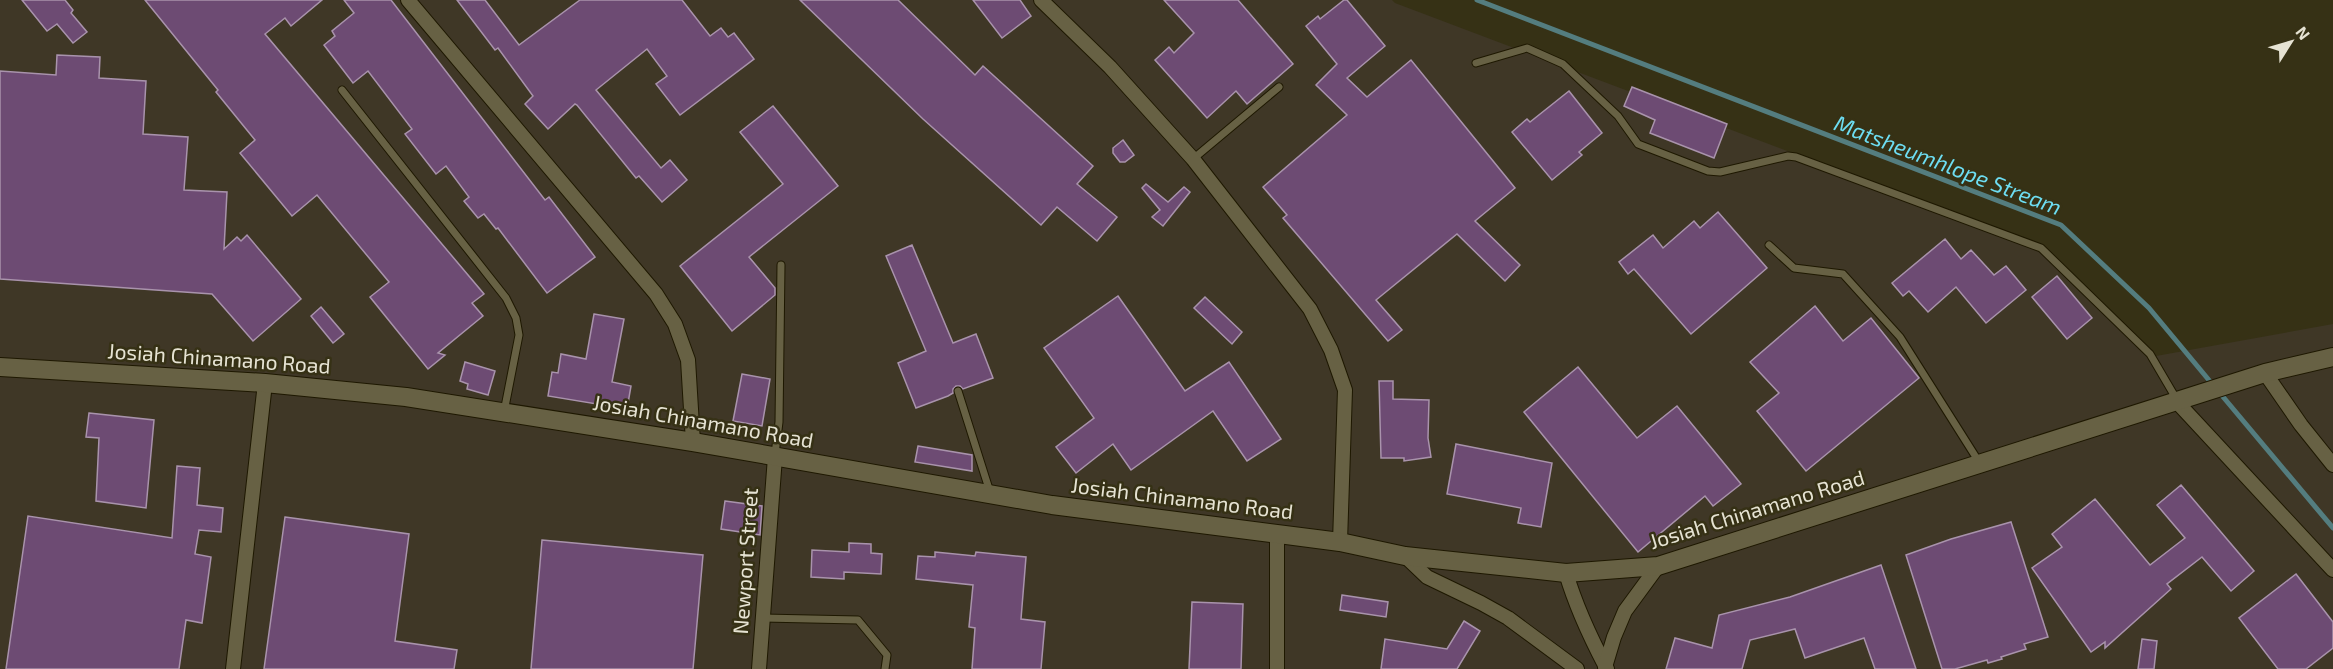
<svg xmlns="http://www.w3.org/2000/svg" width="2333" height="669" viewBox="0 0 2333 669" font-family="'Exo 2',sans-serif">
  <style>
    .industrial { fill: #3f3726 }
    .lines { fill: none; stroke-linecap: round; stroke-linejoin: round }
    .stream { stroke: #547d7f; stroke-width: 5 }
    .building { fill: #6d4b73; stroke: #a993ac; stroke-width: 1.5 }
    .service-casing { stroke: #1e1800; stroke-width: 9 }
    .minor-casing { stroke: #1e1800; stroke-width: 16 }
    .tertiary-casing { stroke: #1e1800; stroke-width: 20 }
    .service { stroke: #676144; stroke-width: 7 }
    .minor { stroke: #676144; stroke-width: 14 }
    .tertiary { stroke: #676144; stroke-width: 18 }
    .labels { text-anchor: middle; stroke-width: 5; stroke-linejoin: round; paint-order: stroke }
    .street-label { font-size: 21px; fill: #e6e3d3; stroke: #363115 }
    .water-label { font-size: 22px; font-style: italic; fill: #6dddf2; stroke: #363115 }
  </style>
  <rect width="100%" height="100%" fill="#363115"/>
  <!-- industrial -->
  <path class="industrial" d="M0,0H1392L1395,3L2042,247L2156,356L2333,324V669H0Z"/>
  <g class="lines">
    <!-- stream -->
    <g class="stream">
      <path d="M1477,0L2061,225L2149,308L2213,385"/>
      <path d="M2219,392L2333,528"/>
    </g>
  </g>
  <!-- building -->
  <g class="building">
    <path d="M22,0H65L73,10L71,13L87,32L73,43L57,24L47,31Z"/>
    <path d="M145,0H322L291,26L285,18L265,34L484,294L472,303L483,316L438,353L445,355L428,369L370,297L389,282L317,195L292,216L240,153L255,140L216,92L218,90Z"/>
    <path d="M344,0H391L545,200L549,197L595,257L547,293L498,228L496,229L484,214L478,218L464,201L469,197L446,166L436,174L405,134L412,129L368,71L353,83L324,45L335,36L332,31L354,13Z"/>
    <path d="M457,0H485L519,45L580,0H682L710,36L721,28L728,37L734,33L754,59L680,115L656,84L667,76L647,49L596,90L661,168L670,160L687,180L662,202L639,176L636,178L577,105L575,104L548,129L525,104L533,96L498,48L495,50Z"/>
    <path d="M800,0H898L975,75L983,66L1093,166L1077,184L1117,217L1097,241L1057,207L1041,225L923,119Z"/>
    <path d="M973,0H1020L1031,16L1002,38Z"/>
    <path d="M1164,0H1238L1293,64L1247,104L1236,91L1207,118L1155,60L1169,47L1174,53L1194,33Z"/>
    <path d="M1344,0H1347L1385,46L1347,78L1367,97L1411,60L1515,188L1475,221L1520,265L1505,281L1457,234L1376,300L1402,330L1388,341L1283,218L1287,215L1263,187L1347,115L1316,85L1337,64L1306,26L1318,16L1320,19Z"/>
    <path d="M57,55L100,57L99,78L146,81L143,134L188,137L184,190L227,192L224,249L237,237L241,241L247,235L301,299L253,341L212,294L0,279V71L56,75Z"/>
    <path d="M1632,87L1727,124L1714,158L1650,133L1655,120L1624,106Z"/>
    <path d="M1569,91L1602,133L1579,152L1582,155L1552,180L1512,132L1527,119L1530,122Z"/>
    <path d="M773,106L838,186L749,257L775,288V295L732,331L680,266L783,184L740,132Z"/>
    <path d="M1123,140L1134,155L1125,162H1120L1113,153V148Z"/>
    <path d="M1146,184L1168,202L1184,187L1190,192L1163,226L1152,217L1160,210L1142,188Z"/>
    <path d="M1718,212L1767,268L1691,334L1634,269L1628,274L1619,262L1653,235L1663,248L1694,221L1700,228Z"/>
    <path d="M1945,239L1961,259L1971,250L1994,275L2006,266L2026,290L1986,323L1956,287L1928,312L1909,291L1903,296L1892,283Z"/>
    <path d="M912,245L953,343L976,334L993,378L963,389L960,386H956L953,389V393L948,396L916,408L898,363L926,351L886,256Z"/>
    <path d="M2057,276L2092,318L2067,339L2032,297Z"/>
    <path d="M1118,296L1185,391L1229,362L1281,439L1247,461L1213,411L1131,470L1113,444L1076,473L1056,447L1094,418L1044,348Z"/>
    <path d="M1205,297L1242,332L1232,344L1194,308Z"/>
    <path d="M1815,306L1843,341L1871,318L1919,378L1806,471L1757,411L1779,393L1750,362Z"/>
    <path d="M321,307L344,334L333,343L311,316Z"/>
    <path d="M594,314L624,319L612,382L631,386L627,409L548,396L552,372L558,373L561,354L586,359Z"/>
    <path d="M465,362L495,371L488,395L467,389L468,384L460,381Z"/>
    <path d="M1578,367L1637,438L1677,406L1741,484L1713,506L1705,496L1638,552L1524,412Z"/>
    <path d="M742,374L770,379L762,426L733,421Z"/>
    <path d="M1379,381H1393V399L1429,400L1428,438L1431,457L1404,461V458H1381Z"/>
    <path d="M89,413L154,420L146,508L96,501L99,438L86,437Z"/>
    <path d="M1456,444L1552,463L1541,527L1518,523L1521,508L1447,494Z"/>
    <path d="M918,446L972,455V471L915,462Z"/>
    <path d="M177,466L200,468L197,505L223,508L221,532L199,530L195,554L211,557L202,623L186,620L179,669H6L28,516L172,538Z"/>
    <path d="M2181,485L2254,571L2231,591L2202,557L2167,584L2171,589L2105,648V642L2091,652L2032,568L2062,547L2052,534L2095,499L2150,565L2185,538L2157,505Z"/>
    <path d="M725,501L762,506L760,535L721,529Z"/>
    <path d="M285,517L409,534L395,641L457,650L454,669H264Z"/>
    <path d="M2011,522L2048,637L2024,644L2026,649L2001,657L2002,659L1988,663L1987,660L1955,669H1942L1906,555L1951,539Z"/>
    <path d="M542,540L703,555L693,669H531Z"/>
    <path d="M849,543L871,544V553L882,554L881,574L844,572V579L811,577L812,550L849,552Z"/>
    <path d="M935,552L975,556L976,552L1026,557L1021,619L1045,622L1041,669H972L975,628L969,627L973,585L916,579L918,556L935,557Z"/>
    <path d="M1881,565L1916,669H1875L1864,638L1805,658L1795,629L1750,640L1742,669H1666L1675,638L1712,648L1719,615L1790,597Z"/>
    <path d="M2296,574L2333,622V648L2306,669H2278L2239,618Z"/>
    <path d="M1342,595L1388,602L1386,617L1340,610Z"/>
    <path d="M1192,602L1243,604L1241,669H1189Z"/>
    <path d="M1464,621L1480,631L1457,669H1381L1385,639L1447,649Z"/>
    <path d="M2142,639L2157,641L2154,669H2138Z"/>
  </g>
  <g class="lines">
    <!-- service casing -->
    <g class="service-casing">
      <g id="service">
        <path d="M1476,63L1527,48L1563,64L1618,116L1638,144L1708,171L1720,172L1788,156L1796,157L2041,248L2150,354L2177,400"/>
        <path d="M342,90L506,298L516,318L519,335L504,412"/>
        <path d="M1193,159L1279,87"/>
        <path d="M1769,245L1794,268L1843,274L1900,337L1979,462"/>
        <path d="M958,391L990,492"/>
        <path d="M775,454L779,422L781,265"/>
        <path d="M763,618L858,620L887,655L885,669"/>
      </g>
    </g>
    <!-- minor casing -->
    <g class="minor-casing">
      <g id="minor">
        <path d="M408,0L656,294L675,324L688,360L693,442"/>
        <path d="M1041,0L1110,67L1193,159L1310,309L1331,350L1345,390L1340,542"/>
        <path d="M2265,373L2301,425L2333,465"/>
        <path d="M2177,402L2333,570"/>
        <path d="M1405,556L1427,577L1481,603L1508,618L1577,669"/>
        <path d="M1566,573C1576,607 1590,637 1607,669"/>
        <path d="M1605,667L1614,637L1625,611L1658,566"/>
        <path d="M233,669L265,383"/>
        <path d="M759,669L775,457"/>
        <path d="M1277,669V534"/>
      </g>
    </g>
    <!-- tertiary casing -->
    <g class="tertiary-casing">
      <path id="tertiary" d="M0,367L265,383L406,397L693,442L1052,505L1340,542L1405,556L1566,573L1658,566L2265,373L2333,357"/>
    </g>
    <!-- service -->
    <use href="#service" class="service"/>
    <!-- minor -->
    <use href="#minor" class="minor"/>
    <!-- tertiary -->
    <use href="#tertiary" class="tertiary"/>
  </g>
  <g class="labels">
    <!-- street labels -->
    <g class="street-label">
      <text transform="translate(219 359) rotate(4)" y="7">Josiah Chinamano Road</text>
      <text transform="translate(703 422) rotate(10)" y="7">Josiah Chinamano Road</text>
      <text transform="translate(1182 499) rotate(7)" y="7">Josiah Chinamano Road</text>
      <text transform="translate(1757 510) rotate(-17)" y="7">Josiah Chinamano Road</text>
      <text transform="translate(746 561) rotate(-86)" y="7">Newport Street</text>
    </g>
    <!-- water labels -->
    <g class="water-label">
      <text transform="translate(1948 165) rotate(21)" y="8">Matsheumhlope Stream</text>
    </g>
  </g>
  <!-- north arrow -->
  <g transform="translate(2291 42) rotate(53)" stroke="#363115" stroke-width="4.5" paint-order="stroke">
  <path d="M0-4.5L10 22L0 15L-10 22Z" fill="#e6e3d3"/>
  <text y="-9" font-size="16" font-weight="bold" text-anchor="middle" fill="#e6e3d3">N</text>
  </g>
</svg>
